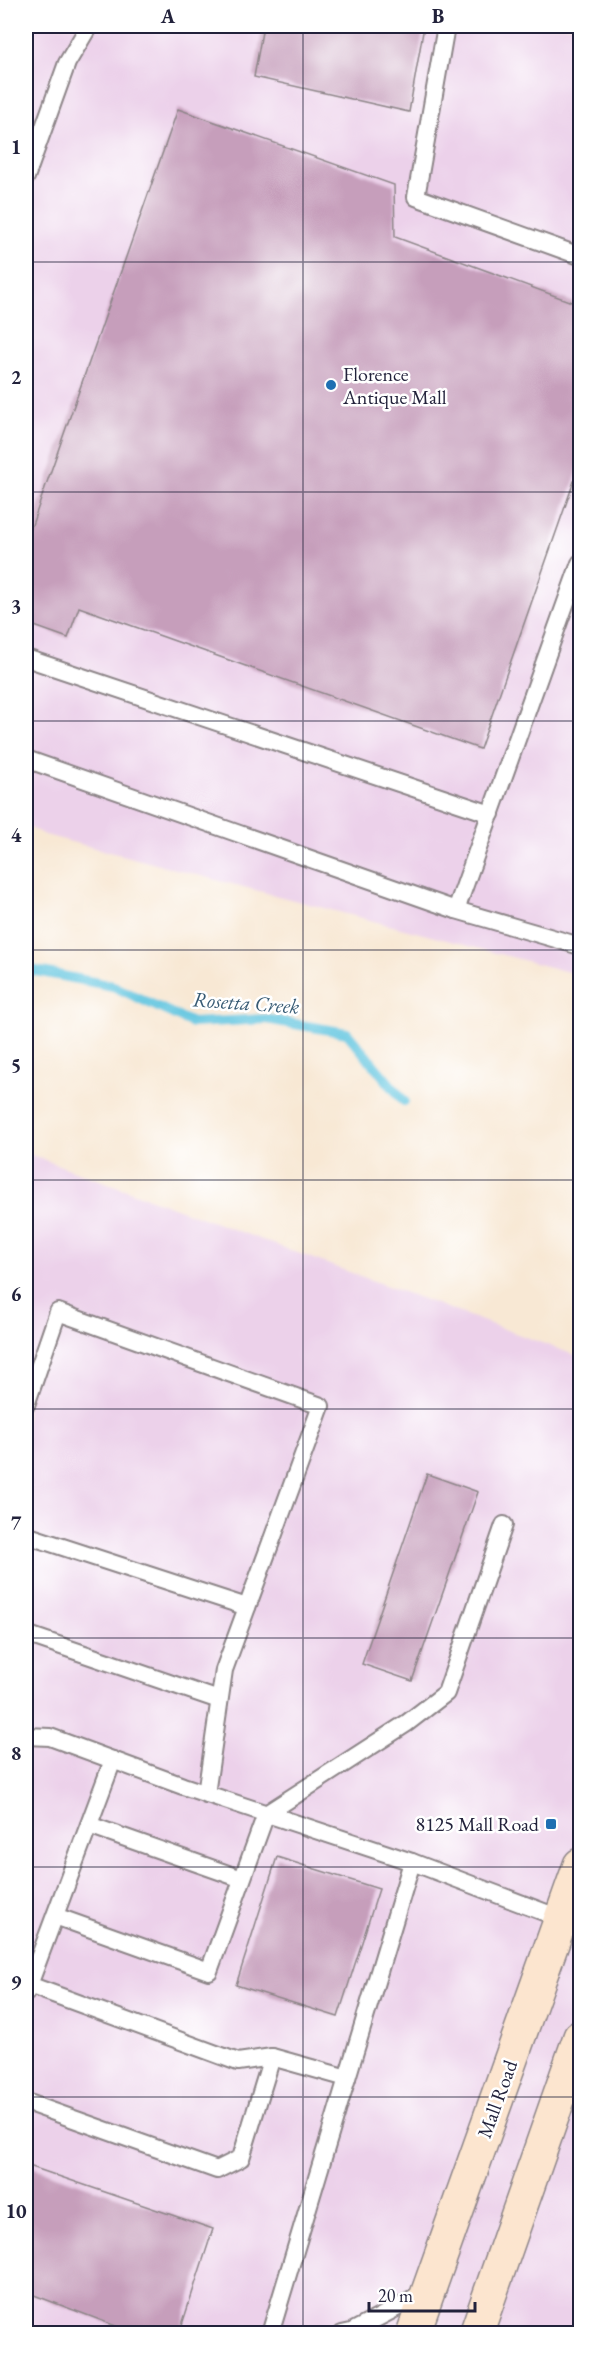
<svg xmlns="http://www.w3.org/2000/svg" width="606" height="2359" viewBox="0 0 606 2359" font-family="'EB Garamond',serif">
  <style>
    .built { fill: #ecd1ea }
    .lines { fill: none; stroke-linecap: round; stroke-linejoin: round }
    .stream { stroke: #61c5df; stroke-width: 10 }
    .building { fill: #c69ebb }
    .lane-casing { stroke: #8d8588; stroke-width: 20 }
    .secondary-casing { stroke: #8d8588; stroke-width: 36 }
    .lane { stroke: #fff; stroke-width: 16 }
    .secondary { stroke: #fce5cf; stroke-width: 33 }
    .grid { fill: none; stroke: #22223b; stroke-width: 1.5; stroke-opacity: 0.55 }
    .poi-dot { fill: #1f6fb2; stroke: #fff; stroke-width: 2 }
    .labels { text-anchor: middle; stroke-width: 5; stroke-linejoin: round; paint-order: stroke }
    .poi-label { font-size: 20px; fill: #22223b; stroke: #fff; text-anchor: start }
    .street-label { font-size: 20px; fill: #22223b; stroke: #fff }
    .water-label { font-size: 21px; font-style: italic; fill: #385b74; stroke: #fff }
    .neatline { fill: none; stroke: #22223b; stroke-width: 2 }
    .grid-label { font-size: 20px; text-anchor: middle; font-weight: bold; fill: #22223b }
  </style>
  <rect width="100%" height="100%" fill="#fff"/>
  <filter id="ink" filterUnits="userSpaceOnUse"><feTurbulence type="fractalNoise" baseFrequency=".0167" numOctaves="2"/><feDisplacementMap in="SourceGraphic" scale="12" xChannelSelector="R" yChannelSelector="G"/><feConvolveMatrix kernelMatrix="1 2 1 2 8 2 1 2 1" color-interpolation-filters="sRGB"/></filter>
  <filter id="wash" filterUnits="userSpaceOnUse"><feTurbulence type="fractalNoise" baseFrequency=".008" numOctaves="4" result="noise"/><feDisplacementMap in="SourceGraphic" scale="24" xChannelSelector="R" yChannelSelector="G"/><feGaussianBlur stdDeviation="1.35" result="paint"/><feColorMatrix in="noise" values="0 0 0 0 0 0 0 0 0 0 0 0 0 0 0 0 0 1.4 0 .05"/><feComposite in="paint" operator="in"/></filter>
  <g filter="url(#wash)">
    <rect width="100%" height="100%" fill="#f8e8d4"/>
    <!-- built -->
    <g class="built">
      <path d="M26,26H580V975L45,835L26,826Z"/>
      <path d="M26,1153L580,1357V2333H26Z"/>
    </g>
    <g class="lines">
      <!-- stream -->
      <path class="stream" d="M26,969L113,986L192,1023L266,1019L347,1033L404,1101"/>
    </g>
    <g id="blocks">
      <!-- building -->
      <g class="building">
        <path d="M263,26H424L409,112L254,77Z"/>
        <path d="M178,109L394,185L395,237L580,305V464L480,749L79,607L68,638L26,623V542Z"/>
        <path d="M427,1474L478,1492L412,1681L362,1664Z"/>
        <path d="M277,1857L379,1889L338,2017L236,1985Z"/>
        <path d="M26,2165L213,2229L179,2334H137L26,2292Z"/>
      </g>
    </g>
  </g>
  <g filter="url(#ink)">
    <use href="#blocks" fill-opacity="0" stroke="#8d8588" stroke-width="1.5"/>
    <g class="lines">
      <!-- lane casing -->
      <g class="lane-casing">
        <g id="lane">
          <path d="M446,26L416,197L580,256"/>
          <path d="M26,177L67,63L89,26"/>
          <path d="M26,658L491,814"/>
          <path d="M26,759L456,910L580,946"/>
          <path d="M456,910L580,563"/>
          <path d="M26,1405L58,1312L321,1406L224,1670L206,1794"/>
          <path d="M26,1535L247,1607"/>
          <path d="M26,1634L219,1700"/>
          <path d="M26,1736L50,1737L183,1786L412,1862L562,1919L580,1932"/>
          <path d="M89,1825L242,1879"/>
          <path d="M55,1916L209,1971L266,1814L407,1723L446,1693L504,1525"/>
          <path d="M29,1985L238,2062L272,2057"/>
          <path d="M26,1993L113,1760"/>
          <path d="M26,2102L217,2170L241,2158L272,2057L347,2078"/>
          <path d="M270,2334L412,1862"/>
          <path d="M342,2334L351,2332L425,2293"/>
        </g>
      </g>
      <!-- secondary casing -->
      <g class="secondary-casing">
        <g id="secondary">
          <path d="M413,2334L580,1865"/>
          <path d="M476,2334L580,2037"/>
        </g>
      </g>
      <!-- lane -->
      <use href="#lane" class="lane"/>
      <!-- secondary -->
      <use href="#secondary" class="secondary"/>
    </g>
  </g>
  <!-- grid -->
  <path class="grid" d="M303,26V2334M26,262H580M26,492H580M26,721H580M26,950H580M26,1180H580M26,1409H580M26,1638H580M26,1867H580M26,2097H580"/>
  <!-- markers -->
  <g class="poi-dot">
    <circle cx="331" cy="385" r="6"/>
    <rect x="545" y="1818" width="12" height="12" rx="3"/>
  </g>
  <g class="labels">
    <!-- poi labels -->
    <g class="poi-label">
      <text x="343" y="381">Florence<tspan x="343" dy="23">Antique Mall</tspan></text>
      <text x="539" y="1831" text-anchor="end">8125 Mall Road</text>
    </g>
    <!-- street labels -->
    <g class="street-label">
      <text transform="translate(497 2099) rotate(-70)" y="7">Mall Road</text>
    </g>
    <!-- water labels -->
    <g class="water-label">
      <text transform="translate(246 1003) rotate(4)" y="7">Rosetta Creek</text>
    </g>
  </g>
  <!-- margin -->
  <rect width="606" height="2359" fill="none" stroke="#fff" stroke-width="66"/>
  <!-- scale -->
  <path d="M369 2302v9h106v-9" fill="none" stroke="#22223b" stroke-width="3"/>
  <text x="378" y="2302" font-size="18" fill="#22223b" stroke="#ffffff" stroke-width="4.5" paint-order="stroke">20 m</text>
  <rect x="33" y="33" width="540" height="2293" class="neatline"/>
  <g class="grid-label">
    <text x="168" y="23">A</text>
    <text x="438" y="23">B</text>
    <text x="16" y="154">1</text>
    <text x="16" y="384">2</text>
    <text x="16" y="613">3</text>
    <text x="16" y="842">4</text>
    <text x="16" y="1072">5</text>
    <text x="16" y="1301">6</text>
    <text x="16" y="1530">7</text>
    <text x="16" y="1760">8</text>
    <text x="16" y="1989">9</text>
    <text x="16" y="2218">10</text>
  </g>
</svg>
